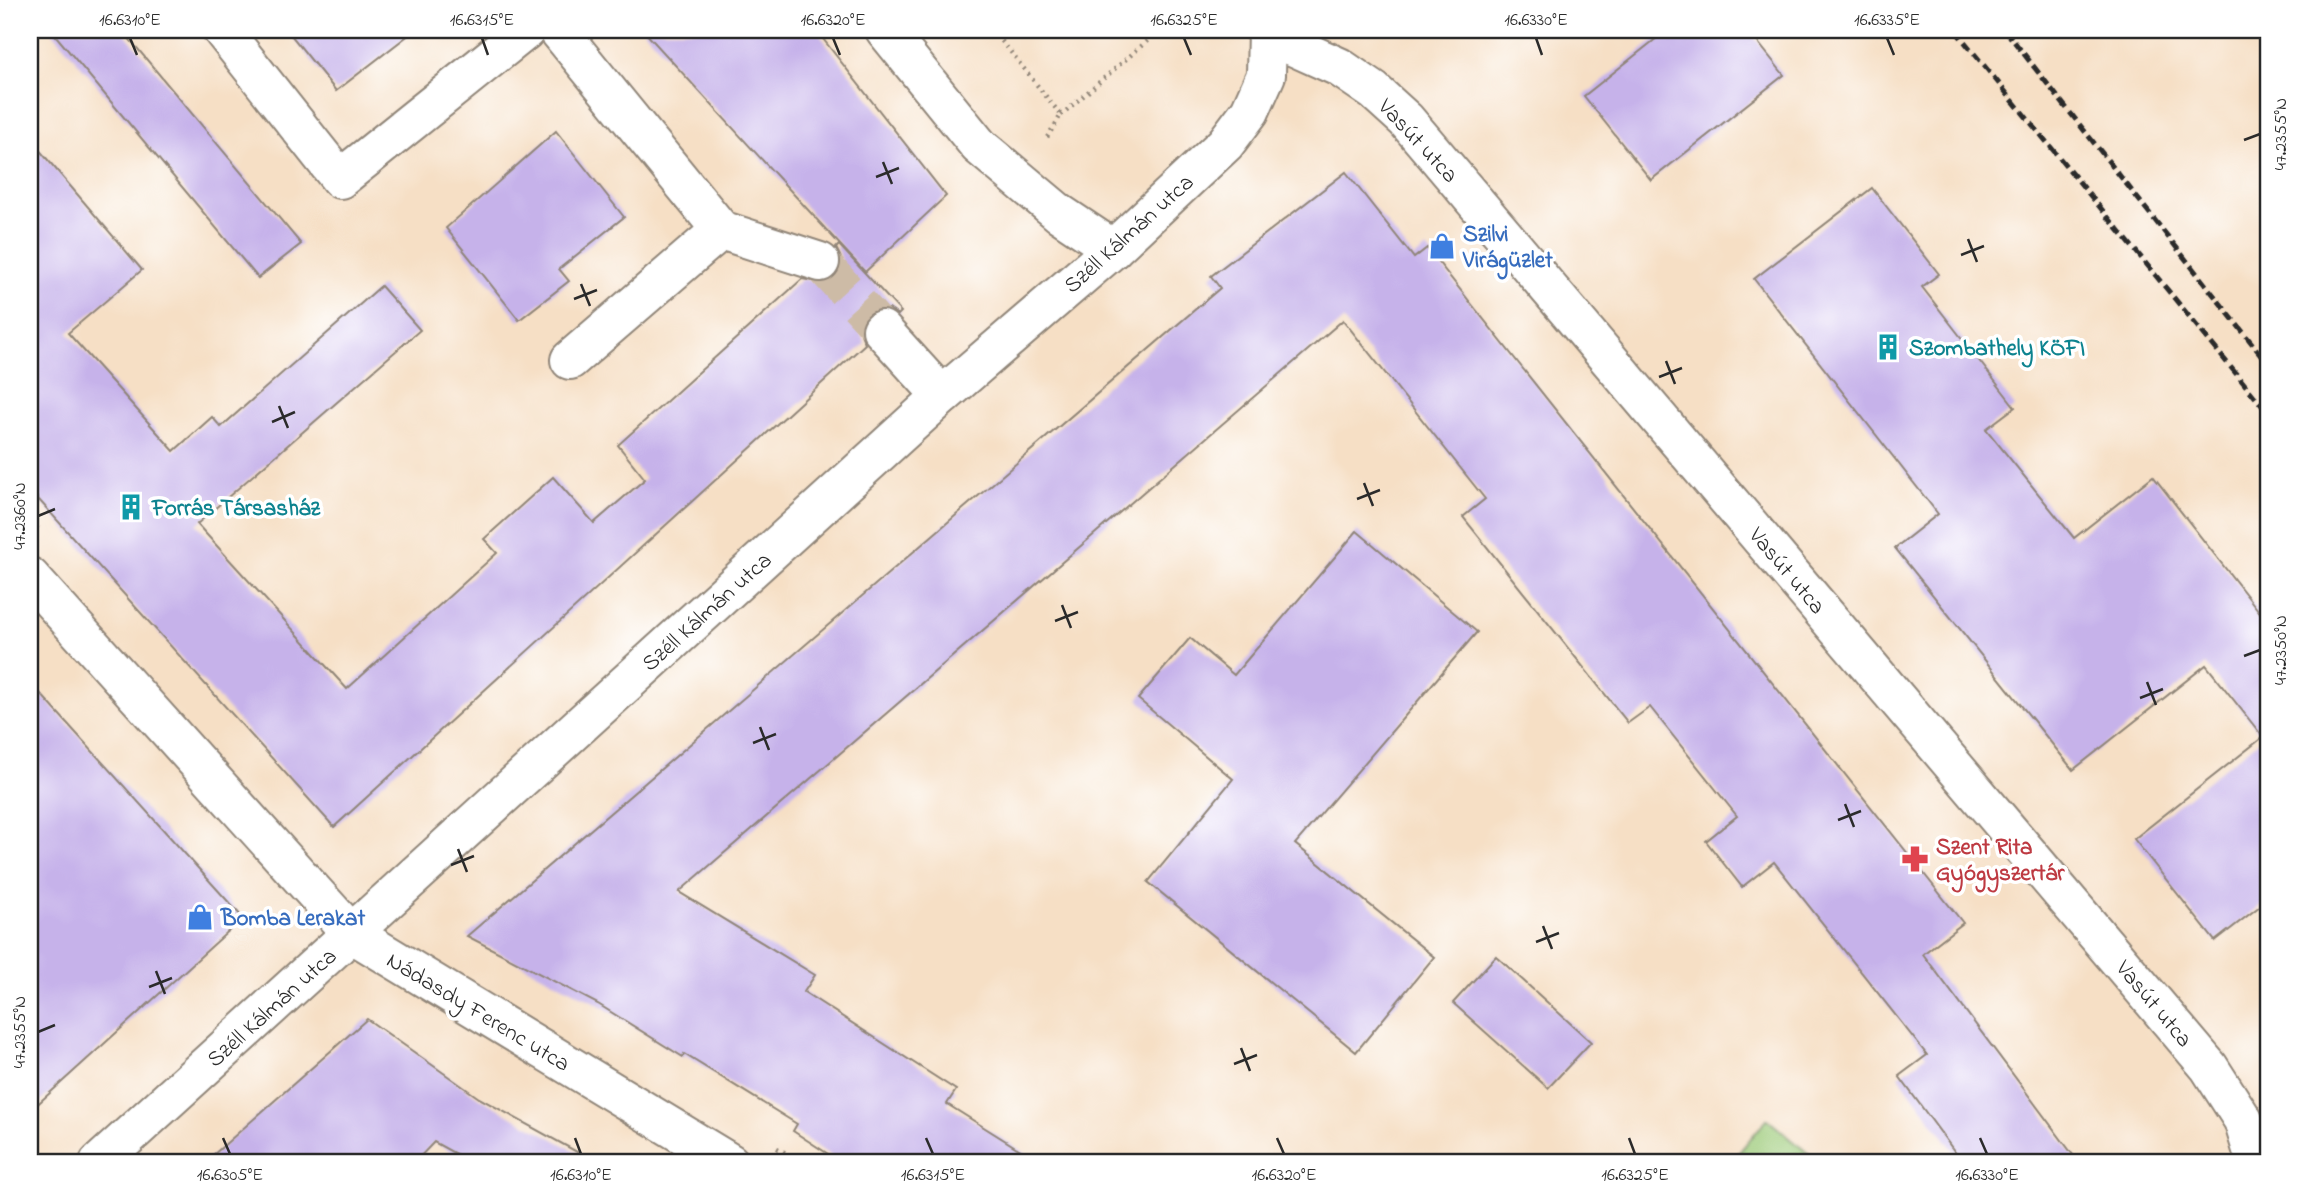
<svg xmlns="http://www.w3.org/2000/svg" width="2299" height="1193" viewBox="0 0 2299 1193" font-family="'Indie Flower',sans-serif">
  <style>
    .green { fill: #9cca78; stroke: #647a52; stroke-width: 2 }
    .building { fill: #c6b2ea }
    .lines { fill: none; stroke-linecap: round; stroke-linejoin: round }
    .minor-tunnel { stroke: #cdbba6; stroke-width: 38; stroke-dasharray: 38 19; stroke-linecap: butt }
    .minor-casing { stroke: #908578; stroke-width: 42 }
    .path { stroke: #908578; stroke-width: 4.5; stroke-dasharray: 2 5; stroke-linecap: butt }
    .minor { stroke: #fff; stroke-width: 38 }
    .rail { stroke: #2b2b2b; stroke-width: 5; stroke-dasharray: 10 5; stroke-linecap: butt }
    .ticks { fill: none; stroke: #2b2b2b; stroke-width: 2.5 }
    .labels { text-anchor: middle; stroke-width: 7; stroke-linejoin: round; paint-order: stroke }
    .street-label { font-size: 23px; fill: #2b2b2b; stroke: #fff }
    .shop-label { font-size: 23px; font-weight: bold; fill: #366cbe; stroke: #fff; text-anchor: start }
    .culture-label { font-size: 23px; font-weight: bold; fill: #0d838f; stroke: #fff; text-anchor: start }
    .health-label { font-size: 23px; font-weight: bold; fill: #be3a42; stroke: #fff; text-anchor: start }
    .neatline { fill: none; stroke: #2b2b2b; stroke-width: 2.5 }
    .ticks-label { font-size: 18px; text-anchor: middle; fill: #2b2b2b }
  </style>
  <rect width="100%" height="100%" fill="#fff"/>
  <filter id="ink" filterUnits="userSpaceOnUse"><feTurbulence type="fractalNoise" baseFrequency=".0143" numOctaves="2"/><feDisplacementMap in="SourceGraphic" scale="14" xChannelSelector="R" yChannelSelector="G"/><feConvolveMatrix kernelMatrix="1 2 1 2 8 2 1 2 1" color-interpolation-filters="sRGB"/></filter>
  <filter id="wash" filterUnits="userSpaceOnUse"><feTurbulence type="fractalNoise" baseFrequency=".00686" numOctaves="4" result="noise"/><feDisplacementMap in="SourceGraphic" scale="28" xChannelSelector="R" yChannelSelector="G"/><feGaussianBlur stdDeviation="1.57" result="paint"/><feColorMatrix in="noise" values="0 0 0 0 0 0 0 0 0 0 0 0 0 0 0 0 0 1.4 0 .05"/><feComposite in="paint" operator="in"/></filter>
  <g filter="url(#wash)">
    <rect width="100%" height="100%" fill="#f6dfc5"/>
    <!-- green -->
    <path class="green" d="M1767,1119L1820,1163H1730Z"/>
    <g id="blocks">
      <!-- building -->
      <g class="building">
        <path d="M51,30H122L301,244L258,278Z"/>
        <path d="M287,30H415L336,91Z"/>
        <path d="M643,30H816L946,196L865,272Z"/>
        <path d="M1667,30H1748L1784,75L1651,180L1584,96Z"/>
        <path d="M556,131L624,217L559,269L569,281L519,320L446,228Z"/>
        <path d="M30,139L142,270L68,333L174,451L212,417L221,427L381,286L420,330L197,524L347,689L497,553L484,539L553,477L594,523L645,479L618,445L802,279L824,283L834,279L841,268V258L836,248L839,245L901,312L898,315L889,309H878L868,313L861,324V334L865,344L334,827L30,490Z"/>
        <path d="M1346,172L1414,258L1427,248L1963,923L1923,954L2079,1163H1963L1899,1076L1927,1055L1774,862L1742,887L1706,841L1737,816L1650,707L1628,723L1463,517L1485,499L1343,320L679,892L815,975L804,992L956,1090L947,1104L1041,1163H842L793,1131L797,1124L684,1054L683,1057L598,1004L467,936L1220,288L1211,276Z"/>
        <path d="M1872,188L1939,274L1922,287L2015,407L1986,429L2074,538L2153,476L2269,624V899L2215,941L2134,839L2263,737L2206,665L2073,770L1895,548L1938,514L1754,279Z"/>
        <path d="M1357,531L1477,632L1295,844L1434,957L1356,1052L1148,882L1233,779L1138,699L1190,638L1234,675Z"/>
        <path d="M30,682L243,918L30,1111Z"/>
        <path d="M1496,956L1591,1042L1548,1088L1453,1003Z"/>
        <path d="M367,1019L479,1098L597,1163H472L434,1142L414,1163H204Z"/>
      </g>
    </g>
  </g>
  <g filter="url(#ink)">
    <use href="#blocks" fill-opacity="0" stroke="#908578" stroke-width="2"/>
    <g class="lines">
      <!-- minor-tunnel -->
      <path class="minor-tunnel" d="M820,262L882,330"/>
      <!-- minor casing -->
      <g class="minor-casing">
        <g id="minor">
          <path d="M222,30L340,179L526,30"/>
          <path d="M558,30L721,230L820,262"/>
          <path d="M885,30L979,146L1059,213L1113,249"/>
          <path d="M1268,35L1339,67L1374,91L1406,120L2209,1067L2243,1120L2256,1163"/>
          <path d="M882,330L942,396"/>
          <path d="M570,360L721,230"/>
          <path d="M30,577L351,933L730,1163"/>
          <path d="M99,1163L942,396L1113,249L1225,144L1250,111L1266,75L1267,30"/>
        </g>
      </g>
      <!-- path -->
      <g class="path">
        <path d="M993,30L1061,115L1046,139"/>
        <path d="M1061,115L1160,30"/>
        <path d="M30,517L39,528"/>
        <path d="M777,1148L803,1163"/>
      </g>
      <!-- minor -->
      <use href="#minor" class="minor"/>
      <!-- rail -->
      <g class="rail">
        <path d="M1955,30L2269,414"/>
        <path d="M2005,30L2269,365"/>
      </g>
    </g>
  </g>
  <!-- ticks -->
  <path class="ticks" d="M130,38L137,55M482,38L488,55M833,38L840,55M1184,38L1191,55M1536,38L1542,55M1887,38L1894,55M2244,140L2260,134M883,162L892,184M876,177L899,168M1968,239L1977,262M1961,255L1984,246M581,284L590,306M574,299L597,290M1666,361L1675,384M1659,377L1682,368M279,406L288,428M272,422L295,412M1364,483L1373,506M1357,499L1380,490M38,516L55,509M1062,605L1071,628M1055,621L1078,612M2244,656L2260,650M2147,682L2156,705M2140,698L2163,689M760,727L769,750M753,743L776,734M1845,804L1854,827M1838,820L1861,811M458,849L467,872M451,865L474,856M1543,926L1552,949M1536,942L1559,933M156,971L165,994M149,987L172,978M38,1032L55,1025M1241,1048L1250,1071M1234,1064L1257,1055M223,1138L230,1154M575,1138L581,1154M926,1138L933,1154M1277,1138L1284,1154M1629,1138L1635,1154M1980,1138L1987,1154"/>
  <!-- icons -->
  <defs>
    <g id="shop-bare" transform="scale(2.1)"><path d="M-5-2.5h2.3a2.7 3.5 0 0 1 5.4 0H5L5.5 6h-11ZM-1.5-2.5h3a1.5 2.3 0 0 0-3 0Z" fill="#3f7fe0" stroke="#fff" stroke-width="2.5" paint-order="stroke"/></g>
    <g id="building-bare" transform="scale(2.1)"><path d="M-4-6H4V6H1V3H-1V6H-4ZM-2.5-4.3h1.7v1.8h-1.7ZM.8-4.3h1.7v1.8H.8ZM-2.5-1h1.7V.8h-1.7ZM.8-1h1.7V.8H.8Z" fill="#0f9aa8" stroke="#fff" stroke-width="2.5" paint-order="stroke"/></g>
    <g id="pharmacy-bare" transform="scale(2.1)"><path d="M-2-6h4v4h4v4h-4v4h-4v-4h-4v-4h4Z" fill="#e0444e" stroke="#fff" stroke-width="2.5" paint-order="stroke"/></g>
  </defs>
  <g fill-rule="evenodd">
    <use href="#shop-bare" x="1442" y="246"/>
    <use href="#building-bare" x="1888" y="347"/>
    <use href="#building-bare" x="131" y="507"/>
    <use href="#pharmacy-bare" x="1915" y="859"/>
    <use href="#shop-bare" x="200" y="917"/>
  </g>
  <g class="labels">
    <!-- street labels -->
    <g class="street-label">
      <text transform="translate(1419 140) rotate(47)" y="8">Vasút utca</text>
      <text transform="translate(1128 233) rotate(-42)" y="8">Széll Kálmán utca</text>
      <text transform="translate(1788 570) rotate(50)" y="8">Vasút utca</text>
      <text transform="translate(706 611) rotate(-42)" y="8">Széll Kálmán utca</text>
      <text transform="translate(2155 1003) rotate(50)" y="8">Vasút utca</text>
      <text transform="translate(271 1007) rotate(-42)" y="8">Széll Kálmán utca</text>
      <text transform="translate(479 1011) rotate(31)" y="8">Nádasdy Ferenc utca</text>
    </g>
    <!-- shop labels -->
    <g class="shop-label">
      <text x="1463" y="241">Szilvi<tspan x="1463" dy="26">Virágüzlet</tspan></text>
      <text x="221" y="925">Bomba Lerakat</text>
    </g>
    <!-- culture labels -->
    <g class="culture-label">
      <text x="1909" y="355">Szombathely KÖFI</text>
      <text x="152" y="515">Forrás Társasház</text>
    </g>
    <!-- health labels -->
    <g class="health-label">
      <text x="1936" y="854">Szent Rita<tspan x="1936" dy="26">Gyógyszertár</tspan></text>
    </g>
  </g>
  <!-- margin -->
  <rect width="2299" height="1193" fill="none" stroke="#fff" stroke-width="77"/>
  <rect x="38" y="38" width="2222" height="1116" class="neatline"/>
  <g class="ticks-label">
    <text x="130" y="25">16.6310°E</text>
    <text x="482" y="25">16.6315°E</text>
    <text x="833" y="25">16.6320°E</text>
    <text x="1184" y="25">16.6325°E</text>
    <text x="1536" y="25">16.6330°E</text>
    <text x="1887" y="25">16.6335°E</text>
    <text transform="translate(2280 134) rotate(-90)" y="6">47.2355°N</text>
    <text transform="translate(19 516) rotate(-90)" y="6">47.2360°N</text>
    <text transform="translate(2280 650) rotate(-90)" y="6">47.2350°N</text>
    <text transform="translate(19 1032) rotate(-90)" y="6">47.2355°N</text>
    <text x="230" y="1180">16.6305°E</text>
    <text x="581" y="1180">16.6310°E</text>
    <text x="933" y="1180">16.6315°E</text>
    <text x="1284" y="1180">16.6320°E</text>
    <text x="1635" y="1180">16.6325°E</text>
    <text x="1987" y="1180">16.6330°E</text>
  </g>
</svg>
